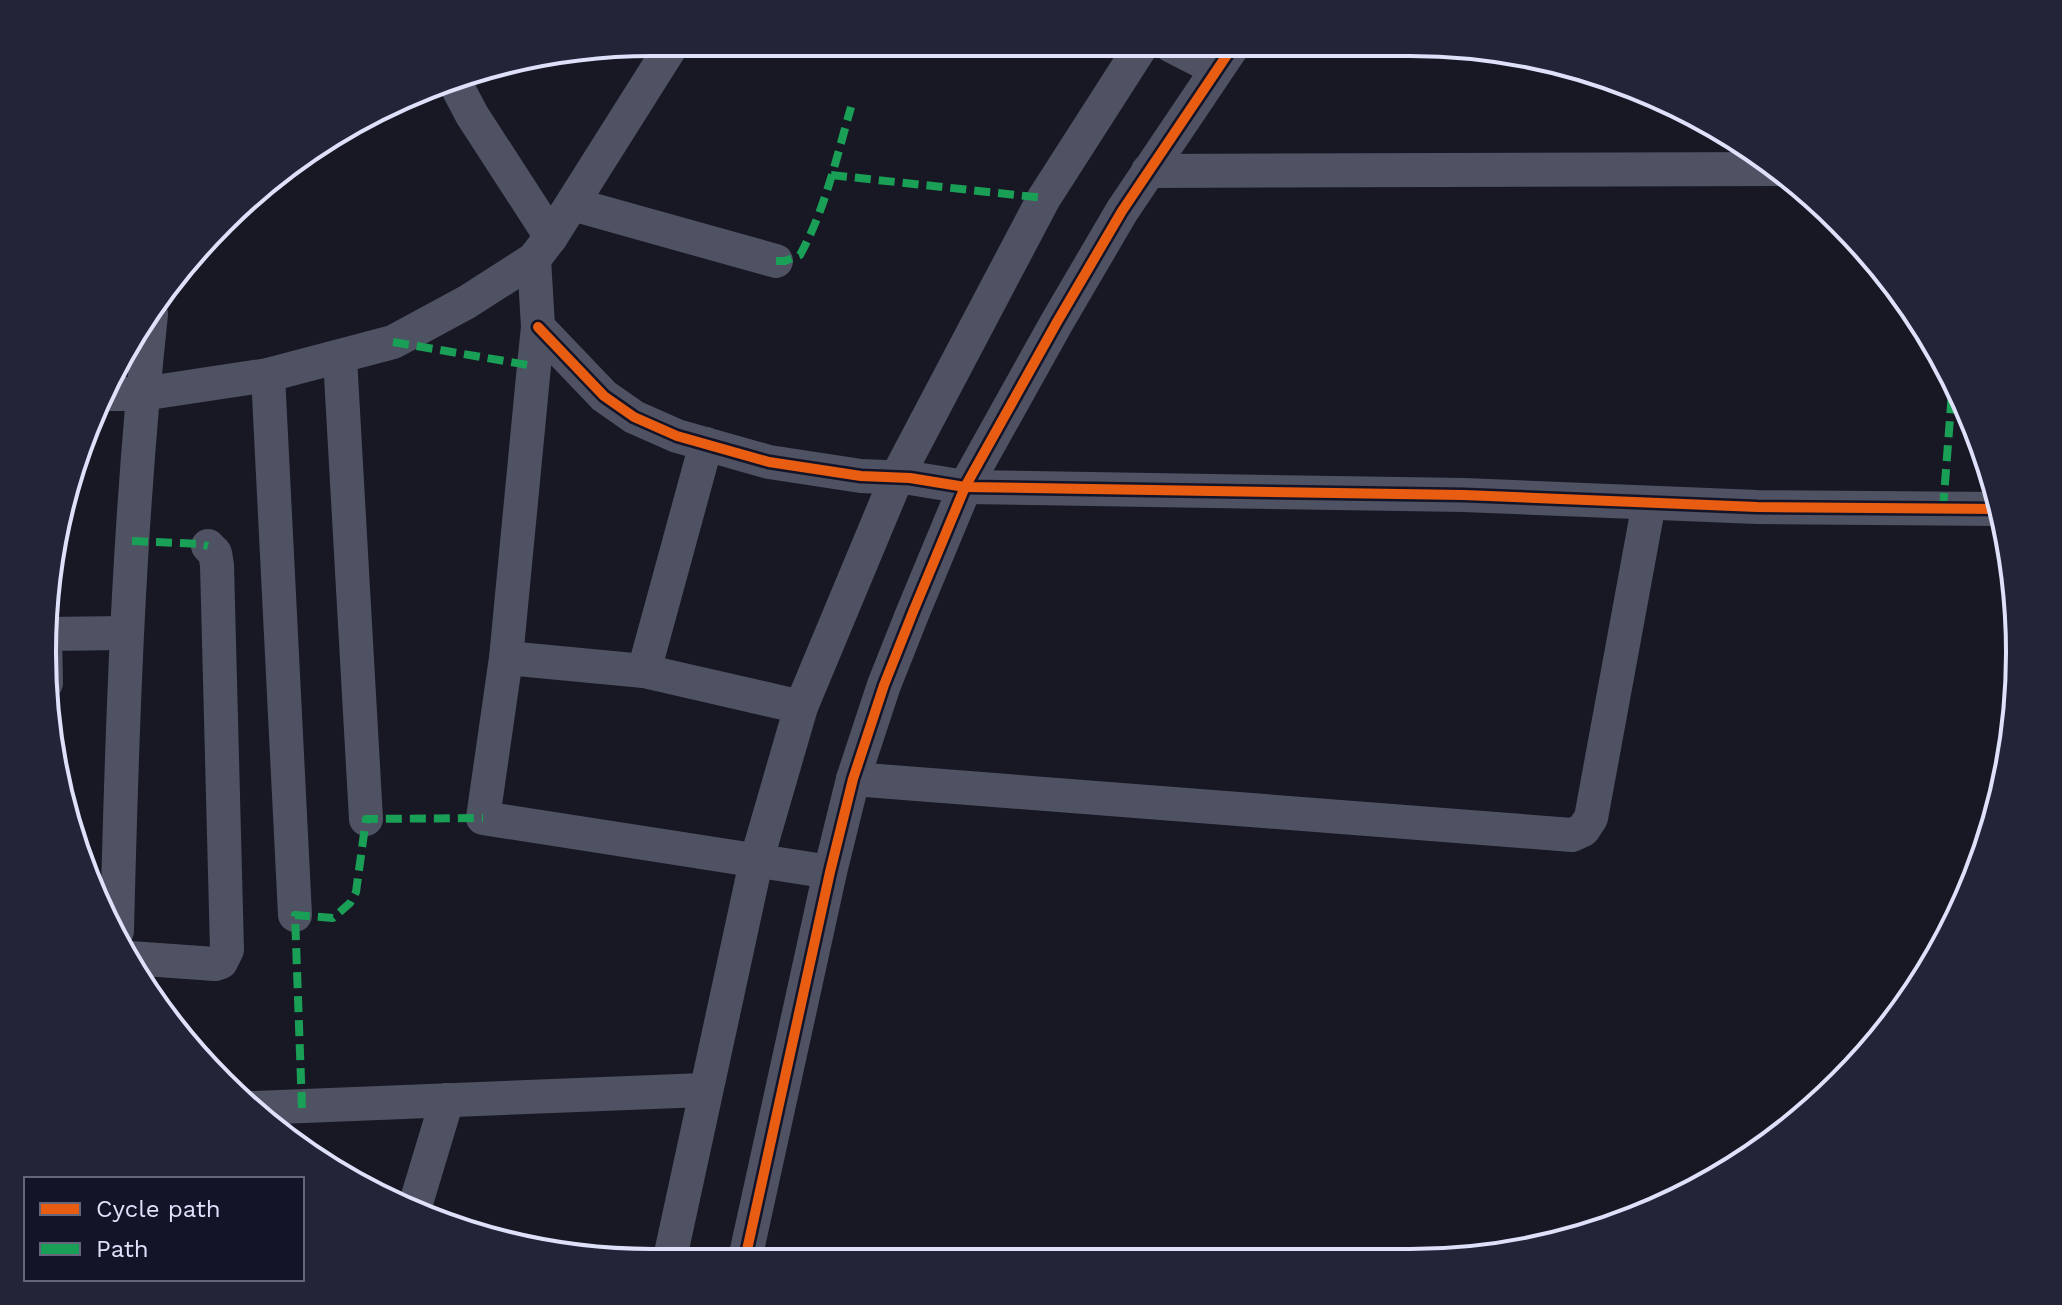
<svg xmlns="http://www.w3.org/2000/svg" width="2062" height="1305" viewBox="0 0 2062 1305" font-family="'Work Sans',sans-serif">
  <style>
    .lines { fill: none; stroke-linecap: round; stroke-linejoin: round }
    .minor { stroke: #4e5263; stroke-width: 34 }
    .quiet { stroke: #1a9f57; stroke-width: 8; stroke-dasharray: 16 8; stroke-linecap: butt }
    .cycleway-casing { stroke: #141428; stroke-width: 15 }
    .cycleway { stroke: #e95d12; stroke-width: 10 }
    .rim { fill: none; stroke: #dfe1fb; stroke-width: 4 }
  </style>
  <rect width="100%" height="100%" fill="#181824"/>
  <g class="lines">
    <!-- minor -->
    <g class="minor">
      <path d="M1170,45L1217,69"/>
      <path d="M452,77L472,115L551,237"/>
      <path d="M1148,171L1782,169"/>
      <path d="M572,204L776,261"/>
      <path d="M534,259L538,327L534,366L506,658L483,818L830,872"/>
      <path d="M538,327L604,396L634,417L677,436L769,462L861,476L910,478L965,487L1464,495L1757,507L2000,509"/>
      <path d="M340,358L366,819"/>
      <path d="M268,375L295,915"/>
      <path d="M108,394H142L268,375L393,342L467,302L534,259L551,237L674,42"/>
      <path d="M45,634L125,633"/>
      <path d="M45,636L46,683"/>
      <path d="M506,658L644,671L801,707"/>
      <path d="M644,671L706,444"/>
      <path d="M853,779L1572,835L1583,830L1591,818L1649,503"/>
      <path d="M117,931C122,725 129,519 151,314"/>
      <path d="M130,958L215,964L221,962L227,950L217,565L215,553L208,546"/>
      <path d="M254,1108L704,1090"/>
      <path d="M413,1213L447,1100"/>
      <path d="M670,1258L756,862L801,707L897,477L1044,198L1142,45"/>
      <path d="M745,1259L830,872L853,779L884,685L913,612L965,487L1057,322L1122,211L1233,46"/>
    </g>
    <!-- quiet -->
    <g class="quiet">
      <path d="M831,175L1044,198"/>
      <path d="M776,261H785L800,255C825,210 837,156 851,107"/>
      <path d="M393,342L534,366"/>
      <path d="M1943,509L1953,379"/>
      <path d="M132,541L201,544L208,546"/>
      <path d="M302,1108L295,915L333,918L350,903L356,892L366,819L483,818"/>
    </g>
    <!-- cycleway casing -->
    <g class="cycleway-casing">
      <g id="cycleway">
        <path d="M538,327L604,396L634,417L677,436L769,462L861,476L910,478L965,487L1464,495L1757,507L2000,509"/>
        <path d="M745,1259L830,872L853,779L884,685L913,612L965,487L1057,322L1122,211L1233,46"/>
      </g>
    </g>
    <!-- cycleway -->
    <use href="#cycleway" class="cycleway"/>
  </g>
  <!-- crop -->
  <path d="M0 0H2062V1305H0ZM652 56H1410A596 596 0 0 1 2006 652V653A596 596 0 0 1 1410 1249H652A596 596 0 0 1 56 653V652A596 596 0 0 1 652 56Z" fill="#242439" fill-rule="evenodd"/>
  <path class="rim" d="M652 56H1410A596 596 0 0 1 2006 652V653A596 596 0 0 1 1410 1249H652A596 596 0 0 1 56 653V652A596 596 0 0 1 652 56Z"/>
  <!-- legend -->
  <rect x="24" y="1177" width="280" height="104" fill="#141428" stroke="#65667c" stroke-width="2"/>
  <rect x="40" y="1203" width="40" height="12" fill="#e95d12" stroke="#65667c" stroke-width="2"/>
  <text x="96" y="1217" font-size="24" fill="#dfe1fb">Cycle path</text>
  <rect x="40" y="1243" width="40" height="12" fill="#1a9f57" stroke="#65667c" stroke-width="2"/>
  <text x="96" y="1257" font-size="24" fill="#dfe1fb">Path</text>
</svg>
